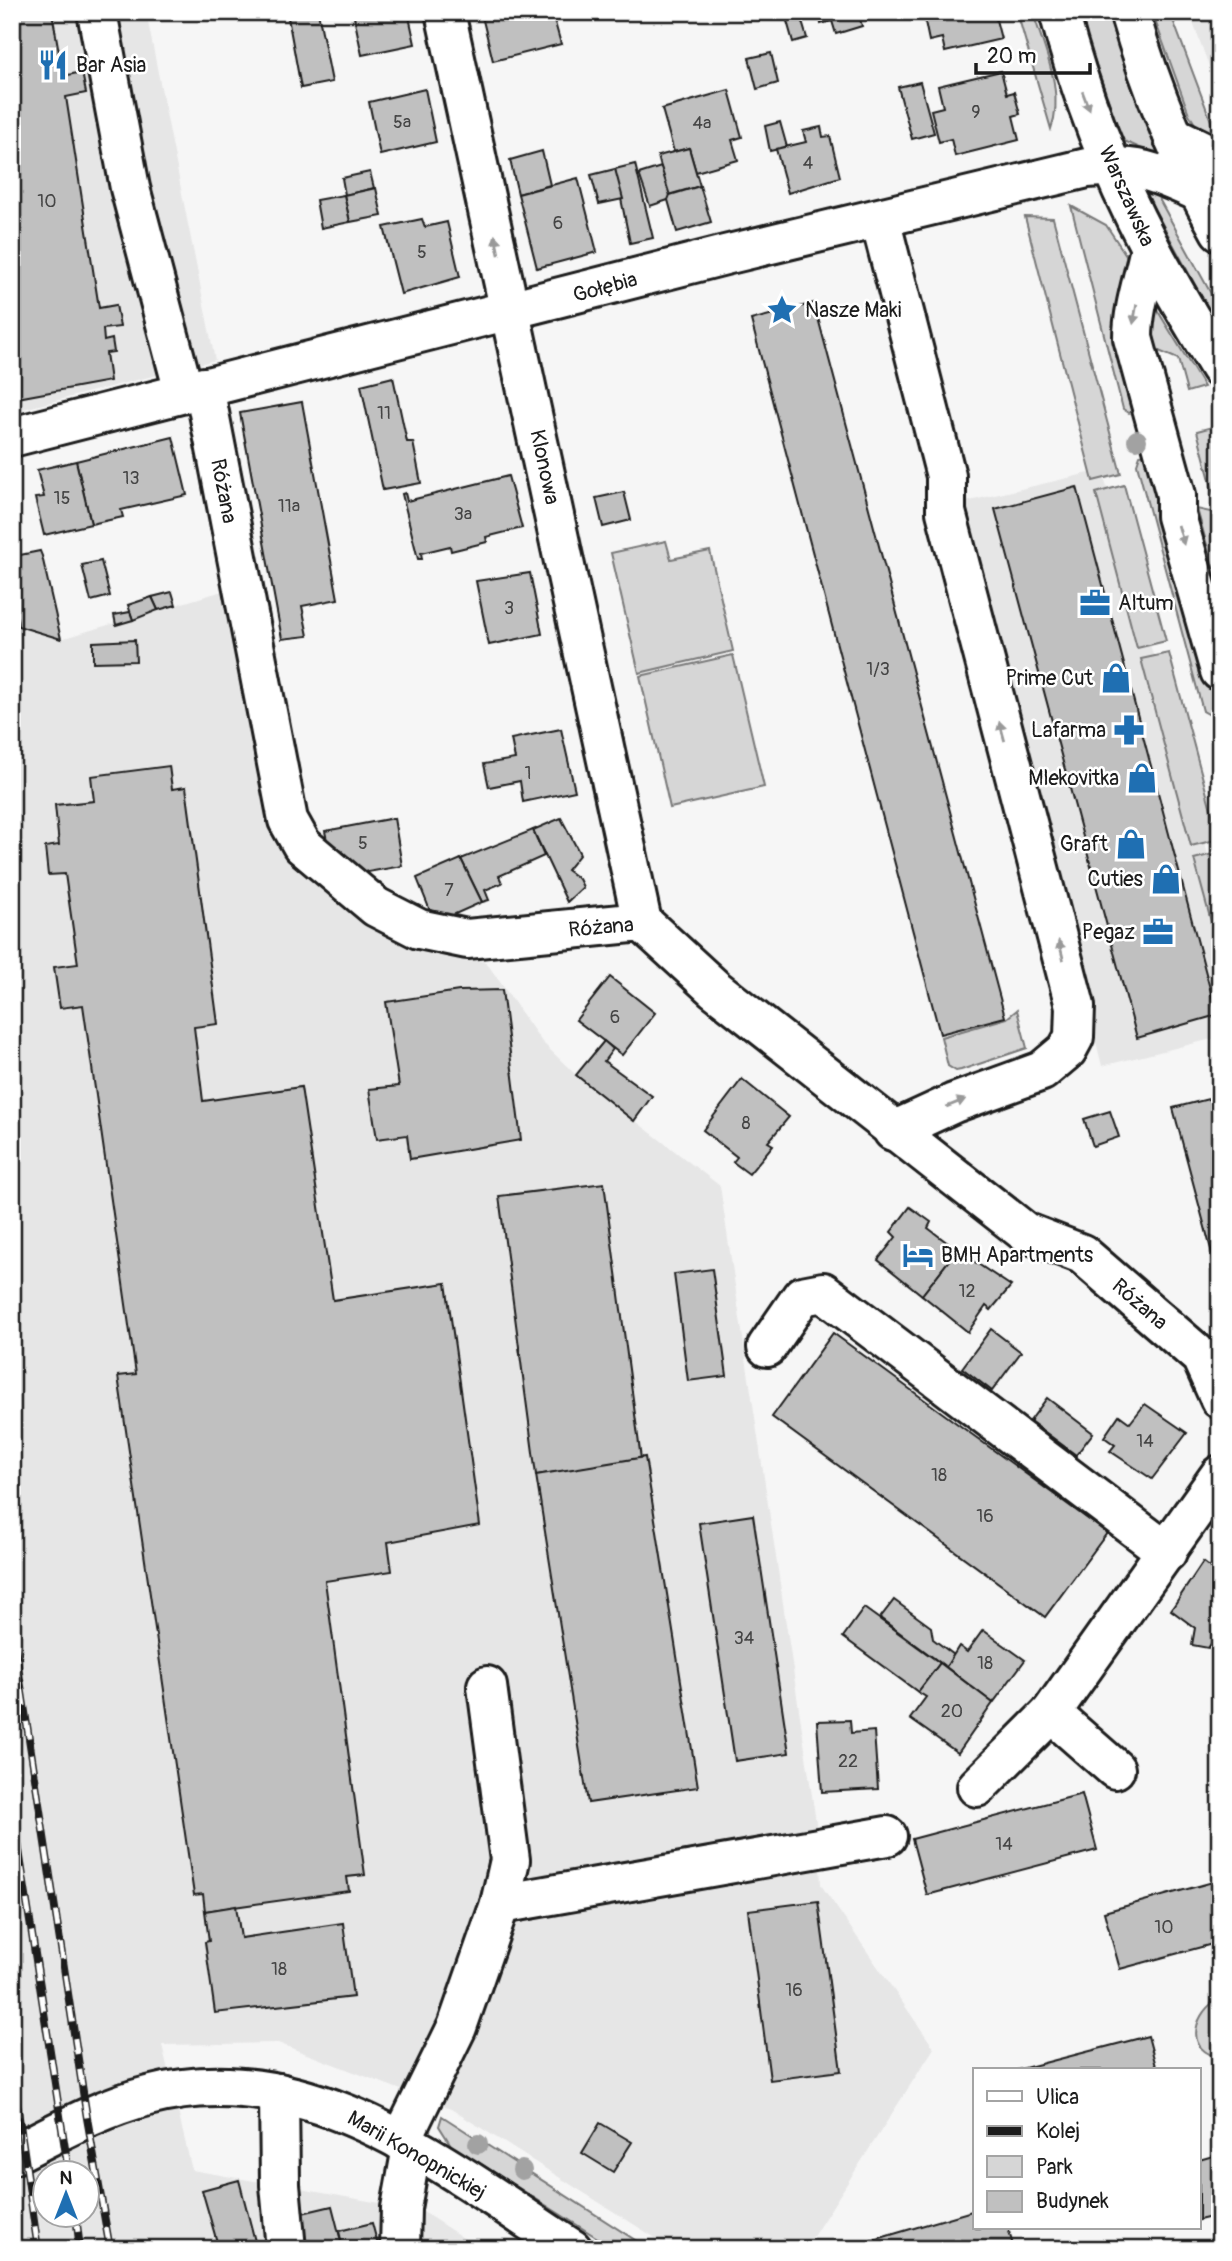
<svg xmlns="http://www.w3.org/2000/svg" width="1232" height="2261" viewBox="0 0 1232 2261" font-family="Pangolin,sans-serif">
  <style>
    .built { fill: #e6e6e6; fill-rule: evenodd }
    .green { fill: #d6d6d6; stroke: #797979; stroke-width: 2 }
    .building { fill: #c0c0c0; stroke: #1c1c1c; stroke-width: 2 }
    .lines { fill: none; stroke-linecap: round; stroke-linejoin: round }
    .minor-casing { stroke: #1c1c1c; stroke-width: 44 }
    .major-casing { stroke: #1c1c1c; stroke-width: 44 }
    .minor { stroke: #fff; stroke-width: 38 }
    .major { stroke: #fff; stroke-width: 38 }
    .rail-casing { stroke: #1c1c1c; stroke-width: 8 }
    .rail { stroke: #fff; stroke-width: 5; stroke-dasharray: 16; stroke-linecap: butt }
    .tree { fill: #a2a2a2 }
    .oneway { fill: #999 }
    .labels { text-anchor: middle; stroke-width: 5; stroke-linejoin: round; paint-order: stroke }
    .number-label { font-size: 18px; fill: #454545 }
    .poi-label { font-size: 21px; fill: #1c1c1c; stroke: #fff; text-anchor: end }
    .street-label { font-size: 21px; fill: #1c1c1c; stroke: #fff }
  </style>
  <rect width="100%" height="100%" fill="#f6f6f6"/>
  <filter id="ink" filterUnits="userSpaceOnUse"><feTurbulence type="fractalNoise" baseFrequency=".0143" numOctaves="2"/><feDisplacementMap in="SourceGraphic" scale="14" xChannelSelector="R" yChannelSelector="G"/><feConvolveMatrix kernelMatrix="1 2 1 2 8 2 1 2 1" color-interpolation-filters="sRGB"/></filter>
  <g filter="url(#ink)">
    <!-- built -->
    <g class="built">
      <path d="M12,12H146L215,360L12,412Z"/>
      <path d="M1189,12H1220V96Z"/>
      <path d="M1102,470L1220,898V1037L1102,1066L961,503Z"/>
      <path d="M226,590L277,820L424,949L486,962L542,1042L576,1075L720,1186L819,1842L821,1885L934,2048L805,2249H673L451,2109L278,2043L162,2045L192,2170L420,2210L468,2241L463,2249H12V628L18,626L61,639ZM46,2174H88V2216H46Z"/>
    </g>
    <!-- green -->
    <g class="green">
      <path d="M1017,12H1033C1044,50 1065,91 1051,129Z"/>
      <path d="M1078,12H1107L1134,94L1160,157L1122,140Z"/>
      <path d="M1152,12H1170L1220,145L1198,129L1189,114Z"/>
      <path d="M1153,188L1220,310V331L1145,192Z"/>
      <path d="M1071,206L1106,225L1126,255L1138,410L1129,413L1123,409Z"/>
      <path d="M1025,217L1053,218L1121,474L1093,481Z"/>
      <path d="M1153,303L1204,387L1187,392L1178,359L1154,349L1145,331Z"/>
      <path d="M1220,425V592L1197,509L1219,514L1197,431Z"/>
      <path d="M1150,453L1220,712L1210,715L1203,711L1137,464L1140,455Z"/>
      <path d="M1124,485L1166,641L1137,648L1096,493Z"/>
      <path d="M666,541L671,559L710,551L733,651L639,673L611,553Z"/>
      <path d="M1169,653L1219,839L1191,846L1141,659Z"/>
      <path d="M733,655L764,787L670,808L640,676Z"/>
      <path d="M1220,852V934L1212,925L1194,859Z"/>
      <path d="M1017,1010L1027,1048L961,1070L956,1071L948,1066L941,1037L1007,1018Z"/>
      <path d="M1215,2001H1220V2057C1186,2052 1192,2017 1215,2001Z"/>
      <path d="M442,2116L649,2249H615L451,2145L439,2126Z"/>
    </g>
    <!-- building -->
    <g class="building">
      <path d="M12,12H52L63,76L82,72L86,93L66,97L99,308L116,305L120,327L103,329L104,341L112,339L114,352L106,353L110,381L12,399Z"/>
      <path d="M287,12H318L332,82L301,88Z"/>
      <path d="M353,12H408L415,44L362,55Z"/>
      <path d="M481,12H552L561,44L493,61Z"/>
      <path d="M799,12L807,38L793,42L785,14Z"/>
      <path d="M819,12H858L862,26L836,34L832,21L821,24Z"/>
      <path d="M923,12H994L1001,39L945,52L942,38L929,41Z"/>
      <path d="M771,53L778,83L757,89L749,58Z"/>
      <path d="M1001,71L1007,94L1014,92L1020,114L1013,116L1019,140L955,156L951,139L939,142L931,110L943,107L938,86Z"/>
      <path d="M920,82L934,133L912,139L898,87Z"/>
      <path d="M425,89L436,142L380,155L369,102Z"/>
      <path d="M729,90L742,137L732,140L738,160L696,172L689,148L674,152L662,109Z"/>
      <path d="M780,122L787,147L770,151L765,126Z"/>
      <path d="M821,127L823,137L830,136L840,177L788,193L776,149L806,142L803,131Z"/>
      <path d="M689,148L700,186L668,195L658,156Z"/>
      <path d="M542,151L550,185L518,194L510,160Z"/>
      <path d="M635,164L653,238L630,243L615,169Z"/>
      <path d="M661,167L671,199L650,206L639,174Z"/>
      <path d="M615,169L623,199L599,204L591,175Z"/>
      <path d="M370,172L374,188L345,195L342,178Z"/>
      <path d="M578,178L597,252L537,268L518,194Z"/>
      <path d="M700,186L711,222L677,232L668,200L670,195Z"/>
      <path d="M376,188L382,216L350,222L344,195Z"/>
      <path d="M344,195L350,222L321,228L316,200Z"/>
      <path d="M422,219L425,227L447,222L460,277L401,294L384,227Z"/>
      <path d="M814,303L1005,1017L940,1034L751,320Z"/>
      <path d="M393,377L407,442H413L421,483L383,490L361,385Z"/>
      <path d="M302,402L338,599L302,606L308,636L282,639L240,413Z"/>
      <path d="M173,437L187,495L121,510L123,517L91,524L76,461Z"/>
      <path d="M76,461L91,524L44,535L35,498L44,497L37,470Z"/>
      <path d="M508,476L522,528L486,537L487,542L451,551L450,546L421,553L422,559H418L402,494L405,493L407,501Z"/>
      <path d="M1077,487L1217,1015L1137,1038L995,509Z"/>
      <path d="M624,492L631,520L603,527L596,498Z"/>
      <path d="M40,551L42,556L61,639L18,626L12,563H16L15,556Z"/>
      <path d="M101,561L110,596L91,601L82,565Z"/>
      <path d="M530,573L542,634L489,645L476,581Z"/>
      <path d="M172,592L176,605L158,610L152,597Z"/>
      <path d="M152,597L158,610L133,620L128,605Z"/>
      <path d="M130,612L133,620L116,625L114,615Z"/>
      <path d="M135,640L136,661L93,662V642Z"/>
      <path d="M561,729L575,791L523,802L520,781L489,787L484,764L515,759L511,739Z"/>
      <path d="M169,766L172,789L186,787L218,1024L194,1027L203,1101L301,1087L333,1300L446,1283L480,1525L388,1542L392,1571L325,1581L365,1875L347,1877L349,1891L205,1911L203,1894L194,1895L118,1376L136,1374L83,1005L60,1008L54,967L78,964L65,874L48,875L45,847L59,845L55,805L94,801L91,776Z"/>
      <path d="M394,818L402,866L351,875L330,856L325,831Z"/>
      <path d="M561,818L580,854L567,870L579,879L583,887L567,902L533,830Z"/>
      <path d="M533,830L544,856L499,876L502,883L485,890L489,900L482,902L461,859Z"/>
      <path d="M461,859L482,902L435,923L417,878Z"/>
      <path d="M610,977L655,1013L622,1055L576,1020Z"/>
      <path d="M502,990L521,1140L410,1159L407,1135L377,1139L369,1089L399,1086L386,1002L459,991Z"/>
      <path d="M604,1041L613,1049L604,1061L652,1096L634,1121L576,1075Z"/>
      <path d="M742,1079L789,1117L768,1142L773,1145L749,1174L733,1162L737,1157L703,1130Z"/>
      <path d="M1220,1096V1283L1173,1108Z"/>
      <path d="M1110,1111L1119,1137L1093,1146L1084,1119Z"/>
      <path d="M604,1183L641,1459L536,1475L499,1196Z"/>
      <path d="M910,1207L931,1222L928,1228L957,1250L922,1295L878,1260L896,1237L891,1232Z"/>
      <path d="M957,1250L1011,1286L991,1310L986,1306L968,1332L922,1295Z"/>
      <path d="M712,1269L727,1376L688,1381L674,1274Z"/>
      <path d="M991,1329L1021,1352L992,1391L962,1368Z"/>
      <path d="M833,1333L1107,1533L1045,1617L772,1417Z"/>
      <path d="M1047,1398L1093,1433L1076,1455L1030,1421Z"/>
      <path d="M1145,1404L1187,1433L1152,1479L1110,1451L1115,1445L1104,1437L1119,1415L1130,1423Z"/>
      <path d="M645,1457L698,1787L588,1803L536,1475Z"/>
      <path d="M753,1515L789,1753L735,1761L699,1523Z"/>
      <path d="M1203,1562L1220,1575V1631L1208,1648L1192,1645L1195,1628L1171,1610Z"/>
      <path d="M894,1600L931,1627L933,1639L954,1655L946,1667L880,1618Z"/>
      <path d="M864,1608L940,1663L918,1692L843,1637Z"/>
      <path d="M983,1630L1025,1660L993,1703L946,1667L959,1646L967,1652Z"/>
      <path d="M940,1663L993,1703L958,1753L910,1719L926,1697L918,1692Z"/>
      <path d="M850,1720L851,1733L874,1731L878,1789L822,1792L817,1721Z"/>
      <path d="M1082,1794L1097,1850L927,1895L912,1839Z"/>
      <path d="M1220,1880V1942L1120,1969L1104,1912Z"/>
      <path d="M818,1901L841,2071L770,2080L748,1910Z"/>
      <path d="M236,1906L241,1938L343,1923L353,1997L215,2013L205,1942L209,1941L205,1911Z"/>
      <path d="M1148,2036L1157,2070H1017Z"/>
      <path d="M600,2123L632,2142L613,2172L582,2153Z"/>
      <path d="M1220,2154V2215L1199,2220V2160Z"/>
      <path d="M239,2180L257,2249H219L202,2190Z"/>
      <path d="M332,2206L343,2249H307L298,2214Z"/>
      <path d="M975,2210V2228H1008L1014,2249H843Z"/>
      <path d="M372,2223L379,2249H343L339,2231Z"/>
    </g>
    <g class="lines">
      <!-- minor casing -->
      <g class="minor-casing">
        <g id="minor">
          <path d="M97,12L130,188L184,392"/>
          <path d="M445,12L642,922"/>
          <path d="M1173,136L1220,159"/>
          <path d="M880,219L946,476V512L1075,1006L1074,1037L1067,1050L1042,1071L954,1103L893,1131"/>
          <path d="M1150,248C1144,278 1133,307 1133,338L1176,495V516L1220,671"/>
          <path d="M204,387L288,820L302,845L376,907L419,929L467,939L642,922L715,989L1025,1232L1082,1254L1201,1357L1220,1399"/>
          <path d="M12,437L725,255L1087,168C1137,164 1153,171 1197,191"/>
          <path d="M767,1347L802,1296L823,1292L1167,1552"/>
          <path d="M1051,1713L1115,1769"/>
          <path d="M977,1787L1051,1713L1220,1475"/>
          <path d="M500,1904L887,1836"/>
          <path d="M279,2093L280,2185L286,2249"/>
          <path d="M401,2141L457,2027L500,1904L510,1860L487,1686"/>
          <path d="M12,2155C56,2133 100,2108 148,2096C307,2053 447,2168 572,2249"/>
          <path d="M400,2249L401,2208L412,2147"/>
        </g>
      </g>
      <!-- major casing -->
      <g class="major-casing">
        <g id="major">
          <path d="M1059,12C1080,93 1111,173 1150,247C1171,288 1196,328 1220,368"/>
          <path d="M1129,12C1151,88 1181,162 1220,231"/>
        </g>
      </g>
      <!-- minor -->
      <use href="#minor" class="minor"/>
      <!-- major -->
      <use href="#major" class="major"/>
      <!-- rail casing -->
      <g class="rail-casing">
        <g id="rail">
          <path d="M12,1627L87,2118L110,2249"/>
          <path d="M12,1805L69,2174"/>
          <path d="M12,2069L38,2249"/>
          <path d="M76,2216L80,2249"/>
        </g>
      </g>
      <!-- rail -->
      <use href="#rail" class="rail"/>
    </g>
    <!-- trees -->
    <g class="tree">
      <circle cx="1137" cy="440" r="10"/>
      <circle cx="478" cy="2144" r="10"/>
      <circle cx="522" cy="2170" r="10"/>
    </g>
    <!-- one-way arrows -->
    <defs><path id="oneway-solid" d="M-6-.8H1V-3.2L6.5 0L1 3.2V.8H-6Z" transform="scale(1.75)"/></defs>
    <g class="oneway">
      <use href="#oneway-solid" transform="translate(1086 101) rotate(69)"/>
      <use href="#oneway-solid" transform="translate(497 245) rotate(-102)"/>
      <use href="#oneway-solid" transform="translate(1135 314) rotate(100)"/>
      <use href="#oneway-solid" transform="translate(1181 535) rotate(74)"/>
      <use href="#oneway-solid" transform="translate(1002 731) rotate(-105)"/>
      <use href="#oneway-solid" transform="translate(1061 950) rotate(-104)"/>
      <use href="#oneway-solid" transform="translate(956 1103) rotate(-22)"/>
    </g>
  </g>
  <!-- icons -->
  <defs>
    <g id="restaurant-bare" transform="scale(2.415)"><path d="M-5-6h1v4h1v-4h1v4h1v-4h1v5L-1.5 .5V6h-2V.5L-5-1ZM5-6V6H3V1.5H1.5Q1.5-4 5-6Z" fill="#1f6fb2" stroke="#fff" stroke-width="2.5" paint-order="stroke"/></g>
    <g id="sight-bare" transform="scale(2.415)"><path d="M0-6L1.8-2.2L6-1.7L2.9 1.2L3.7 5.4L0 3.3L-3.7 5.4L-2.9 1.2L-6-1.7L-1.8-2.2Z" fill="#1f6fb2" stroke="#fff" stroke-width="2.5" paint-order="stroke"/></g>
    <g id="office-bare" transform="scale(2.415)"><path d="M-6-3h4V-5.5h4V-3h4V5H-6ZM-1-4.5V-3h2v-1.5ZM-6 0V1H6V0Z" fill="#1f6fb2" stroke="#fff" stroke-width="2.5" paint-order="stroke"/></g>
    <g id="shop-bare" transform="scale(2.415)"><path d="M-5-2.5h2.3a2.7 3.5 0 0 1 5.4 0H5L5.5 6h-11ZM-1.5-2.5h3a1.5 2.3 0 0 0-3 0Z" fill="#1f6fb2" stroke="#fff" stroke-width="2.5" paint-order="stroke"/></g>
    <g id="pharmacy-bare" transform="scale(2.415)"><path d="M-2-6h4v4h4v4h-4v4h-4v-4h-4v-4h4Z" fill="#1f6fb2" stroke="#fff" stroke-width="2.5" paint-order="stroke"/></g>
    <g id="hotel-bare" transform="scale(2.415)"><path d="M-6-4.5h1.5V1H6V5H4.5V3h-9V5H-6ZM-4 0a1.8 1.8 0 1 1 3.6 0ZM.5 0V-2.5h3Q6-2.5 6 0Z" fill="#1f6fb2" stroke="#fff" stroke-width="2.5" paint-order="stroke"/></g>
  </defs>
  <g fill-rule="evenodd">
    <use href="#restaurant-bare" x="53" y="65"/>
    <use href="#sight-bare" x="782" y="310"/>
    <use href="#office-bare" x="1095" y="603"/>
    <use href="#shop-bare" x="1116" y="678"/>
    <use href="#pharmacy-bare" x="1129" y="730"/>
    <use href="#shop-bare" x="1142" y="778"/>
    <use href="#shop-bare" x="1131" y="844"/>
    <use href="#shop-bare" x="1166" y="879"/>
    <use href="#office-bare" x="1158" y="932"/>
    <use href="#hotel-bare" x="918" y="1255"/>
  </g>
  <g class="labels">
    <!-- number labels -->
    <g class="number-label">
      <text x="976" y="118">9</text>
      <text x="402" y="128">5a</text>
      <text x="702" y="129">4a</text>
      <text x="808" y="169">4</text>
      <text x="47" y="207">10</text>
      <text x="558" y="229">6</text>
      <text x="422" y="258">5</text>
      <text x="384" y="419">11</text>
      <text x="131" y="484">13</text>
      <text x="62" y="504">15</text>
      <text x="289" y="512">11a</text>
      <text x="463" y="520">3a</text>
      <text x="509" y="614">3</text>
      <text x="878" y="675">1/3</text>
      <text x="528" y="779">1</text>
      <text x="363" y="849">5</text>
      <text x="449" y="896">7</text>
      <text x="615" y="1023">6</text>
      <text x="746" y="1129">8</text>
      <text x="967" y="1297">12</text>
      <text x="1145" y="1447">14</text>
      <text x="939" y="1481">18</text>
      <text x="985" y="1522">16</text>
      <text x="744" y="1644">34</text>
      <text x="985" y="1669">18</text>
      <text x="952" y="1717">20</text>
      <text x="848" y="1767">22</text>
      <text x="1004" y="1850">14</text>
      <text x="1164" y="1933">10</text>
      <text x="279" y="1975">18</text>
      <text x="794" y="1996">16</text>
    </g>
    <!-- poi labels -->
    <g class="poi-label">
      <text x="76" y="72" text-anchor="start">Bar Asia</text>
      <text x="805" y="317" text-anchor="start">Nasze Maki</text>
      <text x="1118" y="610" text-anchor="start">Altum</text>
      <text x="1093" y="685">Prime Cut</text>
      <text x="1106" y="737">Lafarma</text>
      <text x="1119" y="785">Mlekovitka</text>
      <text x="1108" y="851">Graft</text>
      <text x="1143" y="886">Cuties</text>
      <text x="1135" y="939">Pegaz</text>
      <text x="941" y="1262" text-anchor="start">BMH Apartments</text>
    </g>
    <!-- street labels -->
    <g class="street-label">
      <text transform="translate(1127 196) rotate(66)" y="7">Warszawska</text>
      <text transform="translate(605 287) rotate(-15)" y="7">Gołębia</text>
      <text transform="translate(545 467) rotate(78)" y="7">Klonowa</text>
      <text transform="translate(224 491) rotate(79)" y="7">Różana</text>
      <text transform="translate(601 927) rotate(-5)" y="7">Różana</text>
      <text transform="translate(1140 1304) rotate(41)" y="7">Różana</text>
      <text transform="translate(417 2155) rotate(30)" y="7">Marii Konopnickiej</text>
    </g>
  </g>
  <!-- margin -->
  <rect width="1232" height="2261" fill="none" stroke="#fff" stroke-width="42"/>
  <rect x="21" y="21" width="1190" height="2219" fill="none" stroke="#1c1c1c" stroke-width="2.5" filter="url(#ink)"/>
  <!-- legend -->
  <rect x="973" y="2068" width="228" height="161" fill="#ffffff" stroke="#a4a4a4" stroke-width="2"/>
  <rect x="987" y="2091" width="35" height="10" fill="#ffffff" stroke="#a4a4a4" stroke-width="2"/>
  <text x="1036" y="2104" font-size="21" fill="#1c1c1c">Ulica</text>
  <rect x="987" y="2126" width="35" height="10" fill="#1c1c1c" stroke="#a4a4a4" stroke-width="2"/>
  <text x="1036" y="2138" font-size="21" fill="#1c1c1c">Kolej</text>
  <rect x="987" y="2156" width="35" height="21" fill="#d6d6d6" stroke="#a4a4a4" stroke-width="2"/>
  <text x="1036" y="2174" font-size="21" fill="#1c1c1c">Park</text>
  <rect x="987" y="2191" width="35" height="21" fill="#c0c0c0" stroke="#a4a4a4" stroke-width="2"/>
  <text x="1036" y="2208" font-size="21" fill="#1c1c1c">Budynek</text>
  <!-- north arrow -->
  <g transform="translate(66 2194)"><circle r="33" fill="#ffffff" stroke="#a4a4a4" stroke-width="2"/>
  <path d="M0-5L12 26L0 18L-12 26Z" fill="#1f6fb2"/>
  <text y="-10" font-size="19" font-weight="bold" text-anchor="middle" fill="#1c1c1c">N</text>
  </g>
  <!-- scale -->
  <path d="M976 63v10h114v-10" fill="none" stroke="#1c1c1c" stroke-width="3.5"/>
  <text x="987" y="63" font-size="21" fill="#1c1c1c" stroke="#ffffff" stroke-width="5" paint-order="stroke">20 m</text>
</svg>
